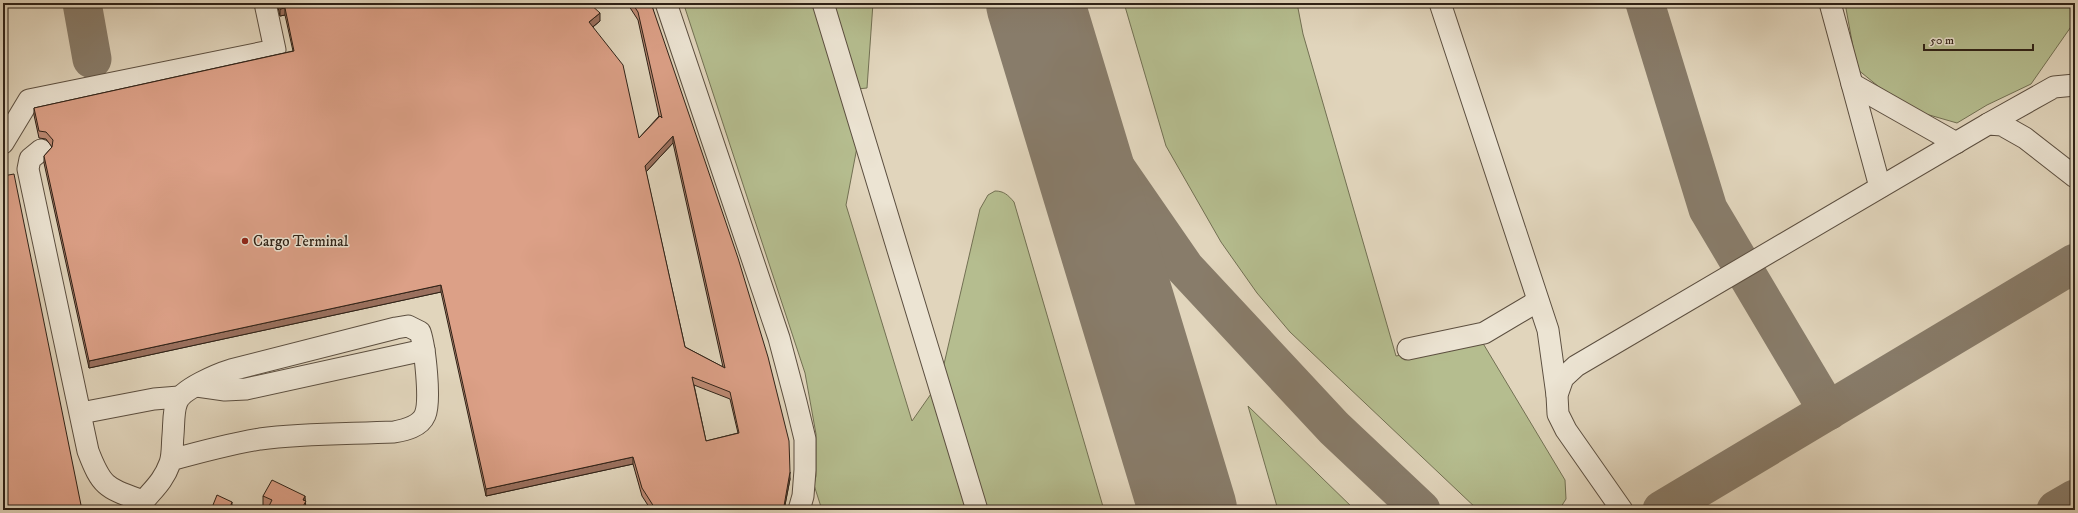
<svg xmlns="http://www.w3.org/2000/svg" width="2078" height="513" viewBox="0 0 2078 513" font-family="'IM FELL DW Pica',serif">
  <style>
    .green { fill: #b5bd8f; stroke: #727053 }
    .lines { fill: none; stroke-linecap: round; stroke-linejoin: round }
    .taxiway { stroke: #887c6a; stroke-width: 39 }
    .runway { stroke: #887c6a; stroke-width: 98 }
    .minor-casing { stroke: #5c4f40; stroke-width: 23 }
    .minor { stroke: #ece4d3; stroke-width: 21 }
    .wall { fill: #bd8a74; stroke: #2f2217; fill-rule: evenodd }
    .shaded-wall { fill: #9a705e; stroke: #2f2217 }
    .building { fill: #dca087; stroke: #2f2217; fill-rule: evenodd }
    .poi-dot { fill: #8f2418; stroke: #ece4d3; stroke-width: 1.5 }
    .labels { text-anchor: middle; stroke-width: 3; stroke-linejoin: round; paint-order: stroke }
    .poi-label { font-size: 15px; fill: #2f2217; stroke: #ece4d3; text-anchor: start }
  </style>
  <rect width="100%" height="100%" fill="#e1d5bc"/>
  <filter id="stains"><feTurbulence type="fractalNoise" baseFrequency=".005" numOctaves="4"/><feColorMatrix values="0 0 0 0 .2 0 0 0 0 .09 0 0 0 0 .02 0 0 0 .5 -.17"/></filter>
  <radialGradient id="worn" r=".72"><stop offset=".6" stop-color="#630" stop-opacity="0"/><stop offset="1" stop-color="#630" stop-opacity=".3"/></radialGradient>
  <!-- green -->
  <g class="green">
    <path d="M690,3H815L858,142L846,205L912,421L933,391L969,510H822L814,485L816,476V434L805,373L684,5Z"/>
    <path d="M831,3H873L867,88L857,89Z"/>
    <path d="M1124,3H1297L1303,34L1396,356L1481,340L1565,480L1566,499L1559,510H1478L1290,332L1257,293L1221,242L1166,146Z"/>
    <path d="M1845,3H2074L2075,21L2031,84L1987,105L1957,123L1905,108L1857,69Z"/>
    <path d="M995,191C1004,191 1008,195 1014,202L1104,510H982L941,377L980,209L988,195Z"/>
    <path d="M1248,406L1355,510H1278Z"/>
  </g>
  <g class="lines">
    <!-- taxiway -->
    <g class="taxiway">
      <path d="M82,3L92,59"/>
      <path d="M1645,3L1708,209L1828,411"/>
      <path d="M1060,87L1185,268L1334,428L1421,510"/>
      <path d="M1662,510L2075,263"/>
      <path d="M2056,510L2075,499"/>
    </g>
    <!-- runway -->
    <path class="runway" d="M1035,3L1188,510"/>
    <!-- minor casing -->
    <g class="minor-casing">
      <g id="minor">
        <path d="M666,3L779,338L796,402L805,439V470L803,496L799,510"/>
        <path d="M823,3L977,510"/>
        <path d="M1440,3L1548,330L1557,395"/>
        <path d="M1830,3L1880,187"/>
        <path d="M1852,84L1956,143"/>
        <path d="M1988,124L2054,87L2075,85"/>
        <path d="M3,143L29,100L275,50L265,3"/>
        <path d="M41,150L30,159L28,169L88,451C102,488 107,488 143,501"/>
        <path d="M1408,349L1484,333L1538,301"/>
        <path d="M197,386L225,390L246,389L424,350"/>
        <path d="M81,413L154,399L179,397"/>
        <path d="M137,510C149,492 162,485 170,463C173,454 172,444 173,435C174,425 173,411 177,402C182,389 218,374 231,370L396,328L408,326L420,332C425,347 431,401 425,415C420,427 405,430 394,432C349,434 304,433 260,439C230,444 200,452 171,460"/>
        <path d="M1622,510L1566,430L1558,414L1557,395L1563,378L1576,366L1988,124L2002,125L2025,138L2075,177"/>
      </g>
    </g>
    <!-- minor -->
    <use href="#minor" class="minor"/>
  </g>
  <!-- wall -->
  <g class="wall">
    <path d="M277,3H589L600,21L593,27L639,138L659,116L638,20L627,3H651L790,479L784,510H651L642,496L633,464L486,496L441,292L89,368L44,163V156L52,147L46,139L39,138L34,115V108L293,51L285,15L280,16ZM673,143L723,367L685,347L646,172ZM694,385L730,399L738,433L706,441Z"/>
    <path d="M263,496L305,501L306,510L268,508L263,506Z"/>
  </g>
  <!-- shaded-wall -->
  <g class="shaded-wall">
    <path d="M285,8V15L280,16V9Z"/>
    <path d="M600,13V21L589,30V22Z"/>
    <path d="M673,136V143L645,173V166Z"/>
    <path d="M441,285V292L89,368V361Z"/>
    <path d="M633,457V464L486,496V489Z"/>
    <path d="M790,472V479L784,510H782Z"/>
    <path d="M305,496L306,510H301L303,500Z"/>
    <path d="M232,502V507L231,510H229Z"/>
  </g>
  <!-- building -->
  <g class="building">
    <path d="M279,3H589L600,13L589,22L623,65L639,138L660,116L662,118L638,12L632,3H651L738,258L768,357L789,441L790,472L784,506L782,510H656L642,488L633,457L486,489L441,285L89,361L44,156L52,147L53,140L46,132L39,131L34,108L294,51L285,8L280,9ZM673,136L725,368L685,347L645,166ZM692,377L730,392L739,433L706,441Z"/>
    <path d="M14,174L82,510H3V176Z"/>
    <path d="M272,480L305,496L303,500L306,501L301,510H267L272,500L263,496Z"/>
    <path d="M217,495L232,502L229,510H211Z"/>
    <path d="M108,509L119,510H108Z"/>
  </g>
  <!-- markers -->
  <circle class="poi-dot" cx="245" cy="241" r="4"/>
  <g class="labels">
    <!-- poi labels -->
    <g class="poi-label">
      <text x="253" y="246">Cargo Terminal</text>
    </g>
  </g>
  <!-- margin -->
  <rect width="2078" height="513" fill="none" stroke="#e1d5bc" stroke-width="16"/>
  <rect x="4" y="4" width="2070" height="505" fill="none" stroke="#2f2217" stroke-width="2"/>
  <rect x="8" y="8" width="2062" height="497" fill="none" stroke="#2f2217"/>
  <!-- scale -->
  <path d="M1924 44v6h109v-6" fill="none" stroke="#2f2217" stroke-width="2"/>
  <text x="1930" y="44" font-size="12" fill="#2f2217" stroke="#ece4d3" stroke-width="3" paint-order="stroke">50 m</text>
  <rect width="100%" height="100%" filter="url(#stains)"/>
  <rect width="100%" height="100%" fill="url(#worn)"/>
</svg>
